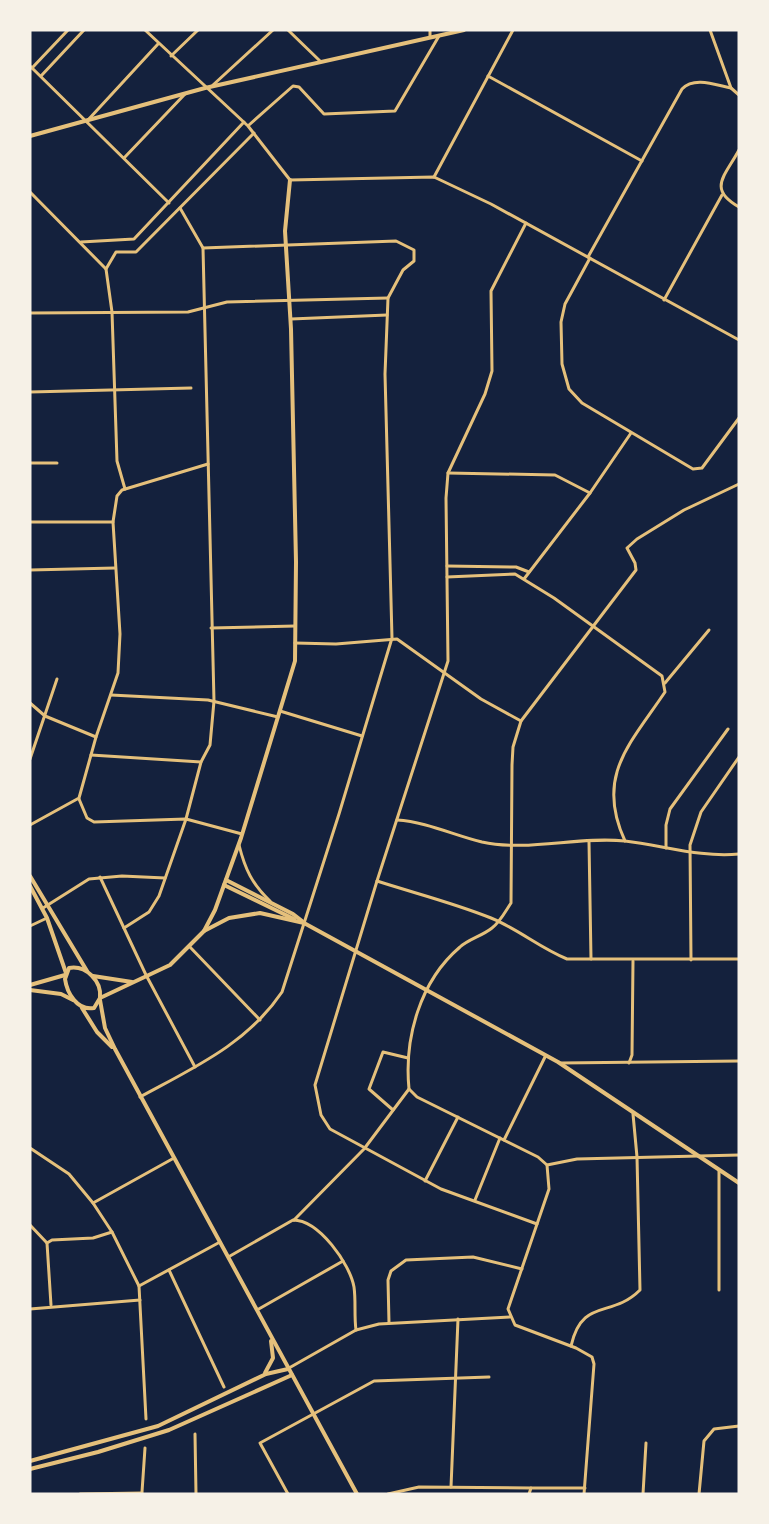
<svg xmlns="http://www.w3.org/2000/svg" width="769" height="1524" viewBox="0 0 769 1524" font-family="'Roboto Serif',serif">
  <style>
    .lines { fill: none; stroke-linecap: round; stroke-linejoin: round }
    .minor { stroke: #e5c07b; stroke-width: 3 }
    .tertiary { stroke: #e5c07b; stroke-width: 4 }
  </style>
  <rect width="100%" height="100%" fill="#14213d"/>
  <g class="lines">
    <!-- minor -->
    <g class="minor">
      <path d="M145,30L248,126L290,180L434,177L491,204L739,340"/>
      <path d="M288,30L320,61"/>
      <path d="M430,30V36"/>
      <path d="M710,30L731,88L739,95"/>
      <path d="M171,56L198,30"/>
      <path d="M30,66L169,203"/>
      <path d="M32,68L68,30"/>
      <path d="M41,76L84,30"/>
      <path d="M488,76L642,161"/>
      <path d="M213,85L273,30"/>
      <path d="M88,120L158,44"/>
      <path d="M249,125L293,86L299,87L324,114L395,111L439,36"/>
      <path d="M739,150C725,176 707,189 739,207"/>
      <path d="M124,158L185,94"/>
      <path d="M434,177L513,30"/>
      <path d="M30,192L106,269L112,312L117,461L125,489"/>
      <path d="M526,223L491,291L492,371L485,394L448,473L446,498L448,661L377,881L315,1085L321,1115L330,1129L441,1189L537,1224"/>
      <path d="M81,242L134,239L244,122"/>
      <path d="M588,257L682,89C694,76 716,85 731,88"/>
      <path d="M590,258L565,304L561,322L562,364L569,389L582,403L693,469L702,468L739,418"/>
      <path d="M106,269L116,252H136L254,133"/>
      <path d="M664,300L722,195"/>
      <path d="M30,313L188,312L227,302L388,298"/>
      <path d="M291,319L387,315"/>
      <path d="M30,392L191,388"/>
      <path d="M30,463H57"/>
      <path d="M448,473L555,475L590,493"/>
      <path d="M30,522H113L120,634L118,673L96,737L79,798L30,825"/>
      <path d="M113,522L117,496L122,490L208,464"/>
      <path d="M447,566L516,567L529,572"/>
      <path d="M30,570L115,568"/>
      <path d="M447,577L515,574L554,598L662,676L665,692C630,744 595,776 625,841"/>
      <path d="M524,579L590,493L631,433"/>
      <path d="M211,628L295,626"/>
      <path d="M295,643L336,644L397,639L481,699L521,721"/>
      <path d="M665,683L709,630"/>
      <path d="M111,695L208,700L278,717"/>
      <path d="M30,703L45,716L96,737"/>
      <path d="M280,711L362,736"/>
      <path d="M91,755L201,762"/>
      <path d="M30,759L57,679"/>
      <path d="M79,799L87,818L94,822L186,819L242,834"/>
      <path d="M397,820C427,822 453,835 482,842C528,852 578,836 625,841C662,845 701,858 739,854"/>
      <path d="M589,842L591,959"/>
      <path d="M239,845C245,869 252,884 270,901"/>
      <path d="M666,848V825L670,809L728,729"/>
      <path d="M100,877L146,975L195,1067"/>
      <path d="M377,881C414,893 454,903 491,918C518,929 540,948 567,959H739"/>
      <path d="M43,908L89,879L122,876L165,878"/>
      <path d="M30,926L47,918"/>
      <path d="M124,928L149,912L159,896L186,819L201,762L210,745L214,701L203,248L180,208"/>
      <path d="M189,946L260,1020"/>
      <path d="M691,960L690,845L701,812L739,757"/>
      <path d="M561,1063L739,1061"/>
      <path d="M629,1063L632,1055L633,961"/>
      <path d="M140,1097C193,1068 247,1044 282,992L339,814L392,638L385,374L388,298L403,270L414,261V250L396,241L203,248"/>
      <path d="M393,1110L369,1089L383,1052L408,1058"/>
      <path d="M504,1140L545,1057"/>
      <path d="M30,1148L69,1174L93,1203L112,1232L139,1286L146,1419"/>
      <path d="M547,1165L577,1159L739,1155"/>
      <path d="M425,1181L458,1117"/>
      <path d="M475,1200L500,1138"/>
      <path d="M93,1203L174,1158"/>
      <path d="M294,1220L364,1149L409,1089"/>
      <path d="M30,1225L47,1243"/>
      <path d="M230,1256L293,1220C319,1220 350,1264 354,1287C356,1301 354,1316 356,1330"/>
      <path d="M169,1270L224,1387"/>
      <path d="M139,1286L220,1242"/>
      <path d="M719,1290V1170"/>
      <path d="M51,1305L47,1243L52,1240L93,1238L112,1232"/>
      <path d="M30,1309L140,1300"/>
      <path d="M257,1310L343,1261"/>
      <path d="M389,1323L388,1280L391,1271L406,1260L473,1257L522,1269"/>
      <path d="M571,1346C582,1297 611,1319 640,1290L637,1157L633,1114"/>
      <path d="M289,1368L356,1330L379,1324L510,1317"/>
      <path d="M195,1434L196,1494"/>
      <path d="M451,1487L458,1319"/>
      <path d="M142,1492L145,1448"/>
      <path d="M80,1494L142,1493"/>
      <path d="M288,1494L260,1443L374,1381L489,1377"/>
      <path d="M388,1494L419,1487L531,1488"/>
      <path d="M529,1494L531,1488H585"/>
      <path d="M584,1494L594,1364L592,1357L576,1348L515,1325L508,1309L549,1189L547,1165L538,1157L417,1097L409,1089C404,1038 420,981 460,947C469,939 482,936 492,928C500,922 505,912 511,903L512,765L513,747L521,721L636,570L635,563L627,548L637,539L684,510L739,484"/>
      <path d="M643,1494L646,1443"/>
      <path d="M699,1494L704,1441L714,1429L739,1426"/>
    </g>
    <!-- tertiary -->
    <g class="tertiary">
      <path d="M30,136L205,88L464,30"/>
      <path d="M30,876L87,971"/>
      <path d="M226,880L293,914L302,921"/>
      <path d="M224,885L294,919"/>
      <path d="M30,886L47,918L66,973"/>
      <path d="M204,931L215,910L241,838L295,661L296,562L291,329L285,231L290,180"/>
      <path d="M69,968C86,965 102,981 100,998L94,1008C77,1011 67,993 65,979Z"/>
      <path d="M93,976L132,982"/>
      <path d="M30,985L65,975"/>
      <path d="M30,990L61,994L73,1000"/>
      <path d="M100,998L170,965L204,931L229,918L260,913L304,923L558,1062L739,1183"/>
      <path d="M100,1000L105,1028L115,1049L357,1494"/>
      <path d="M82,1008L97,1032L112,1047"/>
      <path d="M265,1373L273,1358L271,1341"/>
      <path d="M30,1461L158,1426L266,1374L288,1369"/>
      <path d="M30,1469L98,1452L169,1430L292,1375"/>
    </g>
  </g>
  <!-- border -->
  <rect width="769" height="1524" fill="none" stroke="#f6f1e7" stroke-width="63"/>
</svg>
